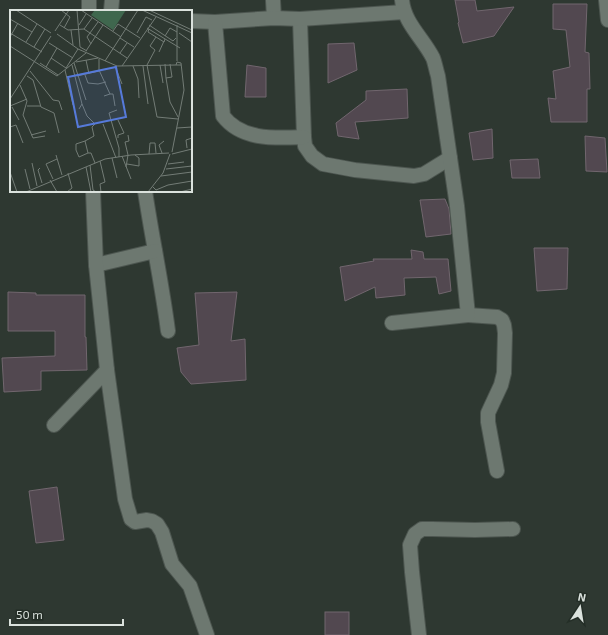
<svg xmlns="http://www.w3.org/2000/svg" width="608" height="635" viewBox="0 0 608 635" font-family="'Exo 2',sans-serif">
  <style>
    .building { fill: #524850; stroke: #71666e }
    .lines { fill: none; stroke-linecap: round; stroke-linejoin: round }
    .minor-casing { stroke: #4d5650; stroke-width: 16 }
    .minor { stroke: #6d7870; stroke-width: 14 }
    .inset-road { fill: none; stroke: #737c76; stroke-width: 1 }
    .view { fill: #567ada; fill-opacity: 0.15; stroke: #567ada; stroke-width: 2 }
    .inset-edge { fill: none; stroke: #dbe2dd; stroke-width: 2 }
  </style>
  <rect width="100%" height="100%" fill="#2e3831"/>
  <!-- building -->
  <g class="building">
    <path d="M455,0H475L477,11L514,7L494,36L463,43L458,23L459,22Z"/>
    <path d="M553,4H587L585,52L589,53L590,89H587V122H551L548,98L556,99L553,71L570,67L566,30L553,29Z"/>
    <path d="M354,43L357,70L328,83V44Z"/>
    <path d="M247,65L266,68V97H245Z"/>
    <path d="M407,89L408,118L355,122L359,139L338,136L336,123L366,100V91Z"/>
    <path d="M492,129L493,158L473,160L469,133Z"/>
    <path d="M585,136L605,138L607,172L586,171Z"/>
    <path d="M538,159L540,178H512L510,160Z"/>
    <path d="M445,199L449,209L451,234L426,237L420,200Z"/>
    <path d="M534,248H568L567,289L537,291Z"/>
    <path d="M411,250L423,252L424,259H448L451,291L439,294L436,277L404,278L405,295L376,298L375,287L345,301L340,267L374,261L373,259H412Z"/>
    <path d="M8,292L36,293V295H85V337H86L87,370L41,371V390L4,392L2,358L55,356V331H8Z"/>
    <path d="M237,292L231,341L245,339L246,380L191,384L181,372L177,348L199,345L195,293Z"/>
    <path d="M57,487L64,540L36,543L29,491Z"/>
    <rect x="325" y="612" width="24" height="23"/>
  </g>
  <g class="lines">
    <!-- minor casing -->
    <g class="minor-casing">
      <g id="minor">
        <path d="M273,0L274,18"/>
        <path d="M606,0L608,20"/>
        <path d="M89,11V0"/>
        <path d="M111,11L112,0"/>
        <path d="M300,19L304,137L305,146L312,156L323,164L355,170L414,176L424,174L450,158"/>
        <path d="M191,21L215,22L274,18L300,19L404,12"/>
        <path d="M215,22L223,116C242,141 276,138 304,137"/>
        <path d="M145,191C152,238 162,284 168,331"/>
        <path d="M96,265L155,251"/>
        <path d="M468,315L497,317L502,320L504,325L505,333L504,373L501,385L488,413V422L497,471"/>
        <path d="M392,323L468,315L457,206L438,76C436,70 435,63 433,58C423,38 404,23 402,0"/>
        <path d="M107,370L125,499L131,519L135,522L147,520L152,521L157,524L162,532L172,564L190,586L207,635"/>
        <path d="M54,425L107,370L96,265L93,191"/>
        <path d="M419,635L412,572L410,545L415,534L422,529H432L475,530L513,529"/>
      </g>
    </g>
    <!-- minor -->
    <use href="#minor" class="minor"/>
  </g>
  <!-- overview -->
  <g transform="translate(10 10)">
    <rect width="182" height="182" fill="#2e3831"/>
    <path d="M85,0H116L103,20L81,5Z" fill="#3f674e"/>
    <path class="inset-road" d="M6,0L41,23M51,0L60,7L54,18M67,0L70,37L77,41M71,0L111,27M132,0L182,23M139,0L182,20M0,9L22,22M50,15L58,20L74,19L117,48M69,15L76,4M139,15L163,31L166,28M167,15V51M137,18L170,38M74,19L82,8M139,19L138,22L154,32L155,29M61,20L63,35M45,21L59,0M103,21L108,14L130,28M0,23L32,42M127,23L136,7L142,10M169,23L182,32M47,24L68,39L107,56L166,55M155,26L160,18L167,22M0,27L8,13M146,27L140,36L145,40L137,55L147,107L168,109M110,28L124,37M16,32L27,14M39,33L63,48M81,34L77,27L88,12M0,36L47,66L76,43M24,37L35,19M76,41L93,15M149,42L154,31M110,43L117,33M41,48L56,58L68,39M89,49V60L100,84L94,86M76,50L79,64M95,51L128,0M66,52L88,48M30,53L48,65M64,53L76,90M155,54L156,68L162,67L160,54M62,55L72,94L69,99M150,55L153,73M105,56L112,74M112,56L146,7M123,56L128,69L129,88M133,56L138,94M36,57L47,38M55,60L63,95M20,61L43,90L49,91L52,100M75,65L78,73L88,74L96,72M17,66L23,70L31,97L44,103L49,123M67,66L89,61M156,68L160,92L168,107M10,75L17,91L13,105L23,128L35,126M100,84H103L105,96M0,89L41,26M72,94L77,106L85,114L82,117L84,126L75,131L78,143H81L85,153M0,96L17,89M17,96H31M2,97L9,110M107,100L99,103L109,138V147M108,110L114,123L108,125V128M93,114L106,148M0,117L6,115L13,133M167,118L182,117M21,125L36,121M75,131L66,134V140L69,147L78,143M177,138L176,130L182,128M162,142L174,80L171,53L167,52L166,55H171M152,143L149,135L154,131M139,144L140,133H145L146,143M162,144L182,139M46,145L52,165M112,146L121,169M102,148L107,168M90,151L95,172L90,174L91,182M22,153L27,176M117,154L129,156V148L125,145M158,154L174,152M80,155L83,180L86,182M76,157L81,182M116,157L118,145L115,132L119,131L118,125M30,158L28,160L32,173M15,159L20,179M156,159L182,156M0,162L7,182M151,166L182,162M43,169L36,154L47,149M40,170L47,182M143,177L146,180L158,175L182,171M16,182L95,149L121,145L159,143M57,182L62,178L58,163M138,182L153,163L160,144M170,182L182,179"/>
    <path class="view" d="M106,57L116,107L68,117L58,67Z"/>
    <rect width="182" height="182" class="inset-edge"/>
  </g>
  <!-- north arrow -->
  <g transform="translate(580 607) rotate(12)" stroke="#242e27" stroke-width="3" paint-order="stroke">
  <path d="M0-3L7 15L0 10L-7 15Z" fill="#dbe2dd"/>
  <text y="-6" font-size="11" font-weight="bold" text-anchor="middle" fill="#dbe2dd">N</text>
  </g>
  <!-- scale -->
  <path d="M10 619v6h113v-6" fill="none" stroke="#dbe2dd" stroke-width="2"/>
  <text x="16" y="619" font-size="12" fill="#dbe2dd" stroke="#242e27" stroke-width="3" paint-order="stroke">50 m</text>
</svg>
